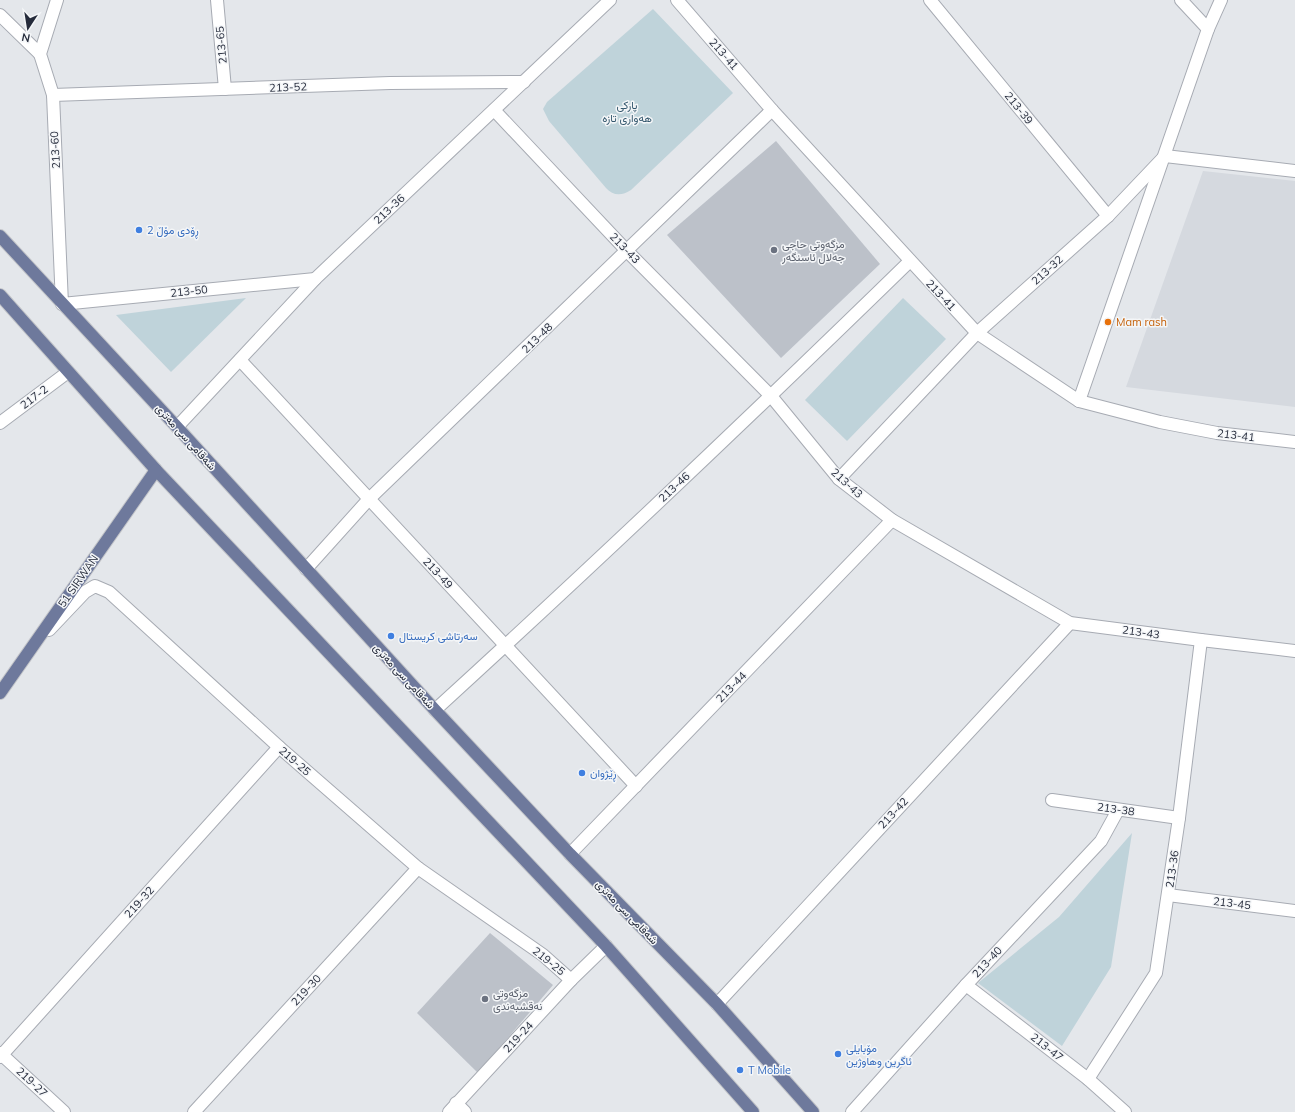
<svg xmlns="http://www.w3.org/2000/svg" width="1295" height="1112" viewBox="0 0 1295 1112" font-family="Mulish,Vazirmatn,sans-serif">
  <style>
    .built { fill: #d5d9df }
    .green { fill: #bfd3da }
    .building { fill: #bcc1c9 }
    .lines { fill: none; stroke-linecap: round; stroke-linejoin: round }
    .minor-casing { stroke: #a7abb3; stroke-width: 14 }
    .major-casing { stroke: #c2c4c8; stroke-width: 14 }
    .minor { stroke: #fff; stroke-width: 12 }
    .major { stroke: #6e799c; stroke-width: 12 }
    .shop-dot { fill: #3f7fe0; stroke: #f4f6f8; stroke-width: 1.5 }
    .worship-dot { fill: #6b7280; stroke: #f4f6f8; stroke-width: 1.5 }
    .food-dot { fill: #e8710a; stroke: #f4f6f8; stroke-width: 1.5 }
    .labels { text-anchor: middle; stroke-width: 3; stroke-linejoin: round; paint-order: stroke }
    .street-label { font-size: 11px; fill: #252b3b; stroke: #f4f6f8 }
    .park-label { font-size: 11px; fill: #34576d; stroke: #f4f6f8 }
    .shop-label { font-size: 11px; fill: #366cbe; stroke: #f4f6f8; text-anchor: start }
    .worship-label { font-size: 11px; fill: #5b616d; stroke: #f4f6f8; text-anchor: start }
    .food-label { font-size: 11px; fill: #c56008; stroke: #f4f6f8; text-anchor: start }
  </style>
  <rect width="100%" height="100%" fill="#e4e7eb"/>
  <!-- built -->
  <path class="built" d="M1203,171L1295,181V407L1126,387Z"/>
  <!-- green -->
  <g class="green">
    <path d="M653,9L733,93L631,190C622,196 613,196 606,188L549,121L543,109L547,102Z"/>
    <path d="M246,298L171,372L116,315Z"/>
    <path d="M903,298L946,339L847,441L805,400Z"/>
    <path d="M1132,833L1111,967L1062,1046L978,983L1059,917Z"/>
  </g>
  <!-- building -->
  <g class="building">
    <path d="M776,141L880,264L781,358L667,235Z"/>
    <path d="M490,933L553,985L478,1073L417,1013Z"/>
  </g>
  <g class="lines">
    <!-- minor casing -->
    <g class="minor-casing">
      <g id="minor">
        <path d="M57,0L40,54L53,95L62,304L315,279"/>
        <path d="M217,0L225,89"/>
        <path d="M677,0L772,110L977,333L1079,401L1160,422L1217,433L1295,442"/>
        <path d="M930,0L1108,216"/>
        <path d="M1181,0L1208,29"/>
        <path d="M0,15L40,54"/>
        <path d="M53,95L390,83L524,82"/>
        <path d="M494,110L627,251L771,396L839,479L892,520L1070,623L1201,640L1295,651"/>
        <path d="M240,360L636,786"/>
        <path d="M1079,401L1208,29L1221,0"/>
        <path d="M0,423L68,372"/>
        <path d="M177,427L315,279L610,0"/>
        <path d="M839,479L977,333L1108,216L1165,156L1295,171"/>
        <path d="M306,569L369,499L772,110"/>
        <path d="M49,630L85,592L95,586L109,592L279,747L418,868L543,955L571,980"/>
        <path d="M435,710C596,563 754,413 910,261"/>
        <path d="M1052,800L1179,818"/>
        <path d="M570,854L892,520"/>
        <path d="M1168,895L1295,911"/>
        <path d="M966,985L1088,1079L1125,1112"/>
        <path d="M717,1004L1070,623"/>
        <path d="M0,1053L64,1112"/>
        <path d="M0,1057L279,747"/>
        <path d="M1088,1079L1156,973L1179,818L1201,640"/>
        <path d="M456,1103L465,1112"/>
        <path d="M194,1112L418,868"/>
        <path d="M449,1112L571,980L606,946"/>
        <path d="M852,1112L966,985L1101,841L1118,810"/>
      </g>
    </g>
    <!-- major casing -->
    <g class="major-casing">
      <g id="major">
        <path d="M0,236L177,427L435,710L570,854L717,1004L813,1112"/>
        <path d="M0,295L156,470L606,946L753,1112"/>
        <path d="M0,693L156,470"/>
      </g>
    </g>
    <!-- minor -->
    <use href="#minor" class="minor"/>
    <!-- major -->
    <use href="#major" class="major"/>
  </g>
  <!-- markers -->
  <g class="shop-dot">
    <circle cx="139" cy="230" r="4"/>
    <circle cx="391" cy="636" r="4"/>
    <circle cx="582" cy="773" r="4"/>
    <circle cx="838" cy="1054" r="4"/>
    <circle cx="740" cy="1070" r="4"/>
  </g>
  <g class="worship-dot">
    <circle cx="774" cy="250" r="4"/>
    <circle cx="485" cy="999" r="4"/>
  </g>
  <circle class="food-dot" cx="1108" cy="322" r="4"/>
  <g class="labels">
    <!-- street labels -->
    <g class="street-label">
      <text transform="translate(221 45) rotate(-95)" y="4">213-65</text>
      <text transform="translate(724 54) rotate(49)" y="4">213-41</text>
      <text transform="translate(288 87) rotate(-2)" y="4">213-52</text>
      <text transform="translate(1019 108) rotate(51)" y="4">213-39</text>
      <text transform="translate(55 150) rotate(-93)" y="4">213-60</text>
      <text transform="translate(389 209) rotate(-43)" y="4">213-36</text>
      <text transform="translate(625 248) rotate(46)" y="4">213-43</text>
      <text transform="translate(1047 270) rotate(-42)" y="4">213-32</text>
      <text transform="translate(189 291) rotate(-6)" y="4">213-50</text>
      <text transform="translate(941 295) rotate(47)" y="4">213-41</text>
      <text transform="translate(537 338) rotate(-44)" y="4">213-48</text>
      <text transform="translate(34 397) rotate(-37)" y="4">217-2</text>
      <text transform="translate(1236 435) rotate(7)" y="4">213-41</text>
      <text transform="translate(186 437) rotate(48)" y="4">شەقامی سی مەتری</text>
      <text transform="translate(847 483) rotate(42)" y="4">213-43</text>
      <text transform="translate(674 487) rotate(-43)" y="4">213-46</text>
      <text transform="translate(438 573) rotate(47)" y="4">213-49</text>
      <text transform="translate(78 581) rotate(-55)" y="4">51 SIRWAN</text>
      <text transform="translate(1141 632) rotate(8)" y="4">213-43</text>
      <text transform="translate(404 676) rotate(47)" y="4">شەقامی سی مەتری</text>
      <text transform="translate(731 687) rotate(-46)" y="4">213-44</text>
      <text transform="translate(295 761) rotate(41)" y="4">219-25</text>
      <text transform="translate(1116 809) rotate(8)" y="4">213-38</text>
      <text transform="translate(893 813) rotate(-47)" y="4">213-42</text>
      <text transform="translate(1172 869) rotate(-82)" y="4">213-36</text>
      <text transform="translate(139 902) rotate(-48)" y="4">219-32</text>
      <text transform="translate(1232 903) rotate(7)" y="4">213-45</text>
      <text transform="translate(627 912) rotate(46)" y="4">شەقامی سی مەتری</text>
      <text transform="translate(549 961) rotate(39)" y="4">219-25</text>
      <text transform="translate(987 962) rotate(-47)" y="4">213-40</text>
      <text transform="translate(306 990) rotate(-47)" y="4">219-30</text>
      <text transform="translate(518 1037) rotate(-47)" y="4">219-24</text>
      <text transform="translate(1047 1047) rotate(38)" y="4">213-47</text>
      <text transform="translate(32 1082) rotate(43)" y="4">219-27</text>
    </g>
    <!-- park labels -->
    <g class="park-label">
      <text x="627" y="109">پارکی<tspan x="627" dy="13">هەواری تازە</tspan></text>
    </g>
    <!-- shop labels -->
    <g class="shop-label">
      <text x="147" y="234">ڕۆدی مۆڵ 2</text>
      <text x="399" y="640">سەرتاشی کریستال</text>
      <text x="590" y="777">ڕێژوان</text>
      <text x="846" y="1052">مۆبایلی<tspan x="846" dy="13">ئاگرین وهاوژین</tspan></text>
      <text x="748" y="1074">T Mobile</text>
    </g>
    <!-- worship labels -->
    <g class="worship-label">
      <text x="782" y="248">مزگەوتی حاجی<tspan x="782" dy="13">جەلال ئاسنگەر</tspan></text>
      <text x="493" y="997">مزگەوتی<tspan x="493" dy="13">نەقشبەندی</tspan></text>
    </g>
    <!-- food labels -->
    <g class="food-label">
      <text x="1116" y="326">Mam rash</text>
    </g>
  </g>
  <!-- north arrow -->
  <g transform="translate(28 28) rotate(192)" stroke="#f4f6f8" stroke-width="3" paint-order="stroke">
  <path d="M0-3L7 15L0 10L-7 15Z" fill="#252b3b"/>
  <text y="-6" font-size="11" font-weight="bold" text-anchor="middle" fill="#252b3b">N</text>
  </g>
</svg>
